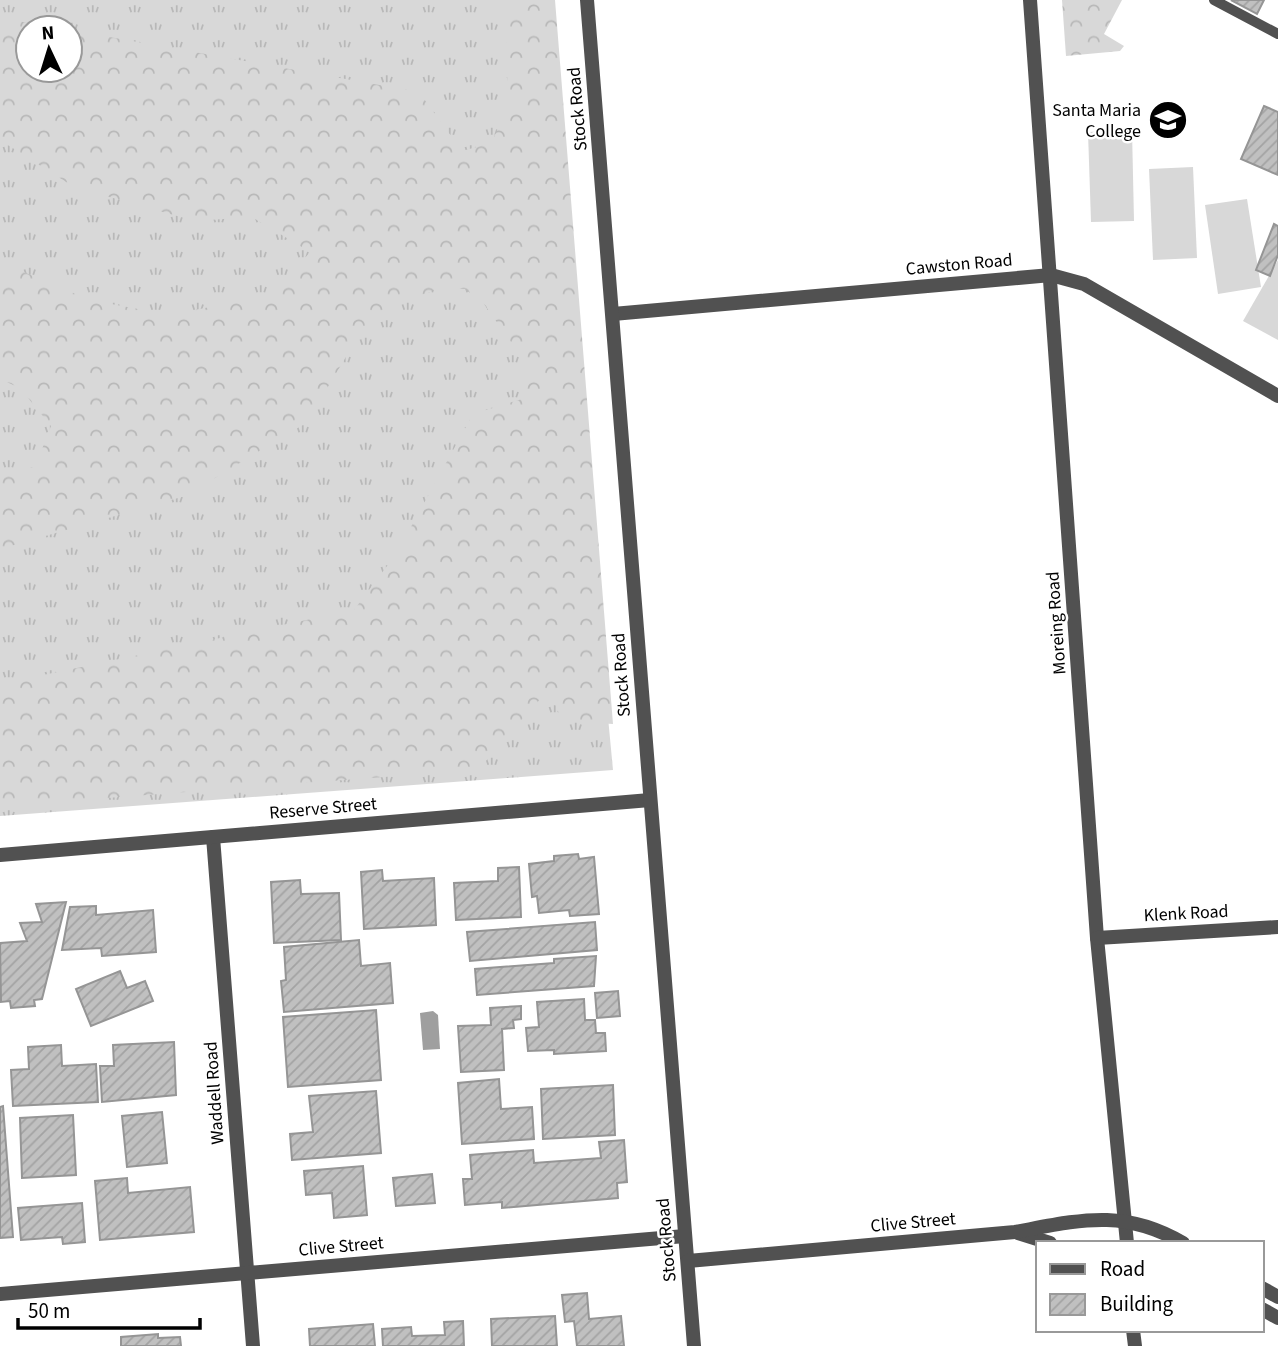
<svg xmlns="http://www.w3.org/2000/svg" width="1278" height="1346" viewBox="0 0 1278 1346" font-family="'Source Sans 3',sans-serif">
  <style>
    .grass { fill: url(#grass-tufts); fill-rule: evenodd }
    .forest { fill: url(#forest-crowns) }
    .pitch { fill: #d8d8d8 }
    .water { fill: #9f9f9f }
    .building { fill: url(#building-hatch); stroke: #959595; stroke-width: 2 }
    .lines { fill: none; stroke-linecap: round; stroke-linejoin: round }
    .service { stroke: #515151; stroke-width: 10 }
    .minor { stroke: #515151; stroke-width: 14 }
    .tertiary { stroke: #515151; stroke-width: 14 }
    .labels { text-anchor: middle; stroke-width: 5; stroke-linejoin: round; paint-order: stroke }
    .street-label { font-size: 18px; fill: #000; stroke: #fff }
    .poi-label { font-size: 18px; fill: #000; stroke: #fff; text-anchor: end }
  </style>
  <defs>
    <pattern id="grass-tufts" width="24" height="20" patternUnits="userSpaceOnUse" patternTransform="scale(1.75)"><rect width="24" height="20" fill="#d8d8d8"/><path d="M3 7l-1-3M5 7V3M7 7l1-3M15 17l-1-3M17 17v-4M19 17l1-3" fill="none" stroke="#b8b8b8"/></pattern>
    <pattern id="forest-crowns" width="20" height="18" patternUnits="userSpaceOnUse" patternTransform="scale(1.75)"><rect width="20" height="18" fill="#d8d8d8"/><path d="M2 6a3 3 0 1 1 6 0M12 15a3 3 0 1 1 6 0" fill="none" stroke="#b8b8b8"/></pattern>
    <pattern id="building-hatch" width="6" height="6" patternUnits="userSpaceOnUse" patternTransform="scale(1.75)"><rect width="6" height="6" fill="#c0c0c0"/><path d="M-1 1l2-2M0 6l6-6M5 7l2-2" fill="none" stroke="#a3a3a3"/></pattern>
  </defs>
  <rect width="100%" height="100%" fill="#fff"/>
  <!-- grass -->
  <path class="grass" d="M0,0H540L613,770L0,816ZM28,28H70V70H28Z"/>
  <!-- forest -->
  <g class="forest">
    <path d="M505,0H555L613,724L562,721L549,689L478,770L0,806V684L354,610L396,554L473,414L522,399L525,362L484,304L465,289H438L405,301L355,342L306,423L185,496L0,549V471L35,467L51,426L20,388L0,379V262L90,300L170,315L274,294L310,252L252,217L195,221L74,187L0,140V18L57,28H28V70H70V30L419,92L462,151L491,143L508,107Z"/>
    <path d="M1062,0H1122L1104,34L1124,46L1120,51L1066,56Z"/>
  </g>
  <!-- pitch -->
  <g class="pitch">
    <path d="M1132,130L1134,221L1091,222L1088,132Z"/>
    <path d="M1193,167L1197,258L1153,260L1149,169Z"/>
    <path d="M1247,199L1261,287L1218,294L1205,205Z"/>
    <path d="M1278,260V340L1243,321Z"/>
  </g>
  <!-- water -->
  <path class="water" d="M433,1011L438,1015L440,1049L423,1050L420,1013Z"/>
  <!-- building -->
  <g class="building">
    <path d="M1231,0H1264L1257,14Z"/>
    <path d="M1264,106L1278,112V175L1241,159Z"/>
    <path d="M1274,224L1278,226V255L1270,276L1256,270Z"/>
    <path d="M578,854L579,859L594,857L599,914L570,916L569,910L539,913L537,896L532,897L529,864L554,861V856Z"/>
    <path d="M519,867L521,917L456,920L454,883L498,881V868Z"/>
    <path d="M382,870L383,881L434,878L436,925L364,929L361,872Z"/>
    <path d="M300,880L301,894L339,893L341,940L274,943L271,882Z"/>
    <path d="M66,902L42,999L34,1000L35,1006L11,1008L10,1001L1,1002L0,943L27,941L20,923L42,922L36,904Z"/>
    <path d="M96,906V915L153,910L156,952L102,956L101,948L62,950L70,907Z"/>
    <path d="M595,922L597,950L470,961L467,932Z"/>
    <path d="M359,940L361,966L390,963L393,1003L284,1012L281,981L286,980L284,947Z"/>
    <path d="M596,956L594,986L477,995L475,969L554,963V959Z"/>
    <path d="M120,971L127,988L145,981L153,1001L91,1026L76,989Z"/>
    <path d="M618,991L620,1016L597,1018L595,993Z"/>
    <path d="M584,999L585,1020H595L596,1033H605L606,1051L554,1054V1050L528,1051L526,1028L539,1027L537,1002Z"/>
    <path d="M521,1006V1019L513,1020L514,1028L502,1029L504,1070L461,1072L458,1026L491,1025L490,1008Z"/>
    <path d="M376,1010L381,1080L288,1087L283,1017Z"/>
    <path d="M174,1042L176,1095L102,1102L100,1066H114L113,1045Z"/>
    <path d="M61,1045L62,1066L96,1064L98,1102L13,1106L11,1070L29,1069L28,1047Z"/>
    <path d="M499,1079L501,1109L532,1107L534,1139L462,1144L458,1083Z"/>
    <path d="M613,1085L615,1135L543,1139L541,1089Z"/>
    <path d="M376,1091L381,1153L292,1160L290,1134L313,1132L309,1096Z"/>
    <path d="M3,1106L13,1237L0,1238V1107Z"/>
    <path d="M162,1112L167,1163L127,1167L122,1116Z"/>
    <path d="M73,1115L76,1175L22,1178L20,1118Z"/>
    <path d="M624,1140L627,1182L617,1183L618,1198L502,1208V1202L465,1205L463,1179H472L470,1155L533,1150L534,1163L601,1158L599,1142Z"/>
    <path d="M363,1166L367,1215L334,1218L332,1193L306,1195L304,1171Z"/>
    <path d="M432,1174L435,1203L396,1206L393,1178Z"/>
    <path d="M127,1178L128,1193L190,1187L194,1232L100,1240L95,1181Z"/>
    <path d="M82,1203L85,1242L63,1244L62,1237L21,1240L18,1208Z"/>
    <path d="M587,1293L589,1319L621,1316L624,1346H577L574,1321L565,1322L562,1295Z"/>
    <path d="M555,1316L557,1346H492L491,1319Z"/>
    <path d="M463,1321L464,1346H383L382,1329L411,1327L412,1336L445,1335L444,1322Z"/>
    <path d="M373,1324L375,1346H310L309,1329Z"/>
    <path d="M158,1334V1338L180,1337L181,1346H121V1337Z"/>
  </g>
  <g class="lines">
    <!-- service -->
    <path class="service" d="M1214,0L1278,34"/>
    <!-- minor -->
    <g class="minor">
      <path d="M1030,0L1097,938L1127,1243"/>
      <path d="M613,314L1051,275L1084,284L1278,396"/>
      <path d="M213,837L253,1346"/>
      <path d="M0,855L650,800"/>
      <path d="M1097,938L1278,927"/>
      <path d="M0,1294L685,1236"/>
      <path d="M1133,1330L1135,1346"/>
    </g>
    <!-- tertiary -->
    <g class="tertiary">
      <path d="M587,0L694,1346"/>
      <path d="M1018,1233L1050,1243"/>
      <path d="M688,1261L1015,1232C1080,1220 1123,1208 1183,1243"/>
      <path d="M1262,1288L1278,1297"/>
      <path d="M1262,1309L1278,1318"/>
    </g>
  </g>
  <!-- icons -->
  <defs>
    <g id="school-disc" transform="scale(2.0125)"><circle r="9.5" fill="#000" stroke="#fff"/><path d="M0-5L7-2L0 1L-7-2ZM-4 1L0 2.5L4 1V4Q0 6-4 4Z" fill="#fff"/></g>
  </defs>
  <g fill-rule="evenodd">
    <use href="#school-disc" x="1168" y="120"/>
  </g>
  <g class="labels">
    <!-- street labels -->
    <g class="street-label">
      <text transform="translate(577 109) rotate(-95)" y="6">Stock Road</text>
      <text transform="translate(959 264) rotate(-5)" y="6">Cawston Road</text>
      <text transform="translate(1056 623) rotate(-94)" y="6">Moreing Road</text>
      <text transform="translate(621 675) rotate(-94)" y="6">Stock Road</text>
      <text transform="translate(323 808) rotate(-5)" y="6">Reserve Street</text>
      <text transform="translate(1186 913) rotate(-3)" y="6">Klenk Road</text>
      <text transform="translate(214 1093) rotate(-94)" y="6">Waddell Road</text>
      <text transform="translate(913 1222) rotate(-5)" y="6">Clive Street</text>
      <text transform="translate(666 1240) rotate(-95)" y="6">Stock Road</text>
      <text transform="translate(341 1246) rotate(-5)" y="6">Clive Street</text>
    </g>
    <!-- poi labels -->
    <g class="poi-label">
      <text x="1141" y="116">Santa Maria<tspan x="1141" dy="21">College</tspan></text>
    </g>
  </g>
  <!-- legend -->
  <rect x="1036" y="1241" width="228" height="91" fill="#ffffff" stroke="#999999" stroke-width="2"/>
  <rect x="1050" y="1264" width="35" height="10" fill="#515151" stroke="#999999" stroke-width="2"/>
  <text x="1100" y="1276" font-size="21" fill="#000000">Road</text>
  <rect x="1050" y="1294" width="35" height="21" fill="url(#building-hatch)" stroke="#999999" stroke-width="2"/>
  <text x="1100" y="1311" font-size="21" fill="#000000">Building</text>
  <!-- north arrow -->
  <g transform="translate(49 49) rotate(356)"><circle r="33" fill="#ffffff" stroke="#999999" stroke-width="2"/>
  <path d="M0-5L12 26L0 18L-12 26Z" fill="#000000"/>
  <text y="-10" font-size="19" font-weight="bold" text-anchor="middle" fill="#000000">N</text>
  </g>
  <!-- scale -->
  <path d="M18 1318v10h182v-10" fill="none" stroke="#000000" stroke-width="3.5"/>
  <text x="28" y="1318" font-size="21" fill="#000000" stroke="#ffffff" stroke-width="5" paint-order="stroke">50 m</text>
</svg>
